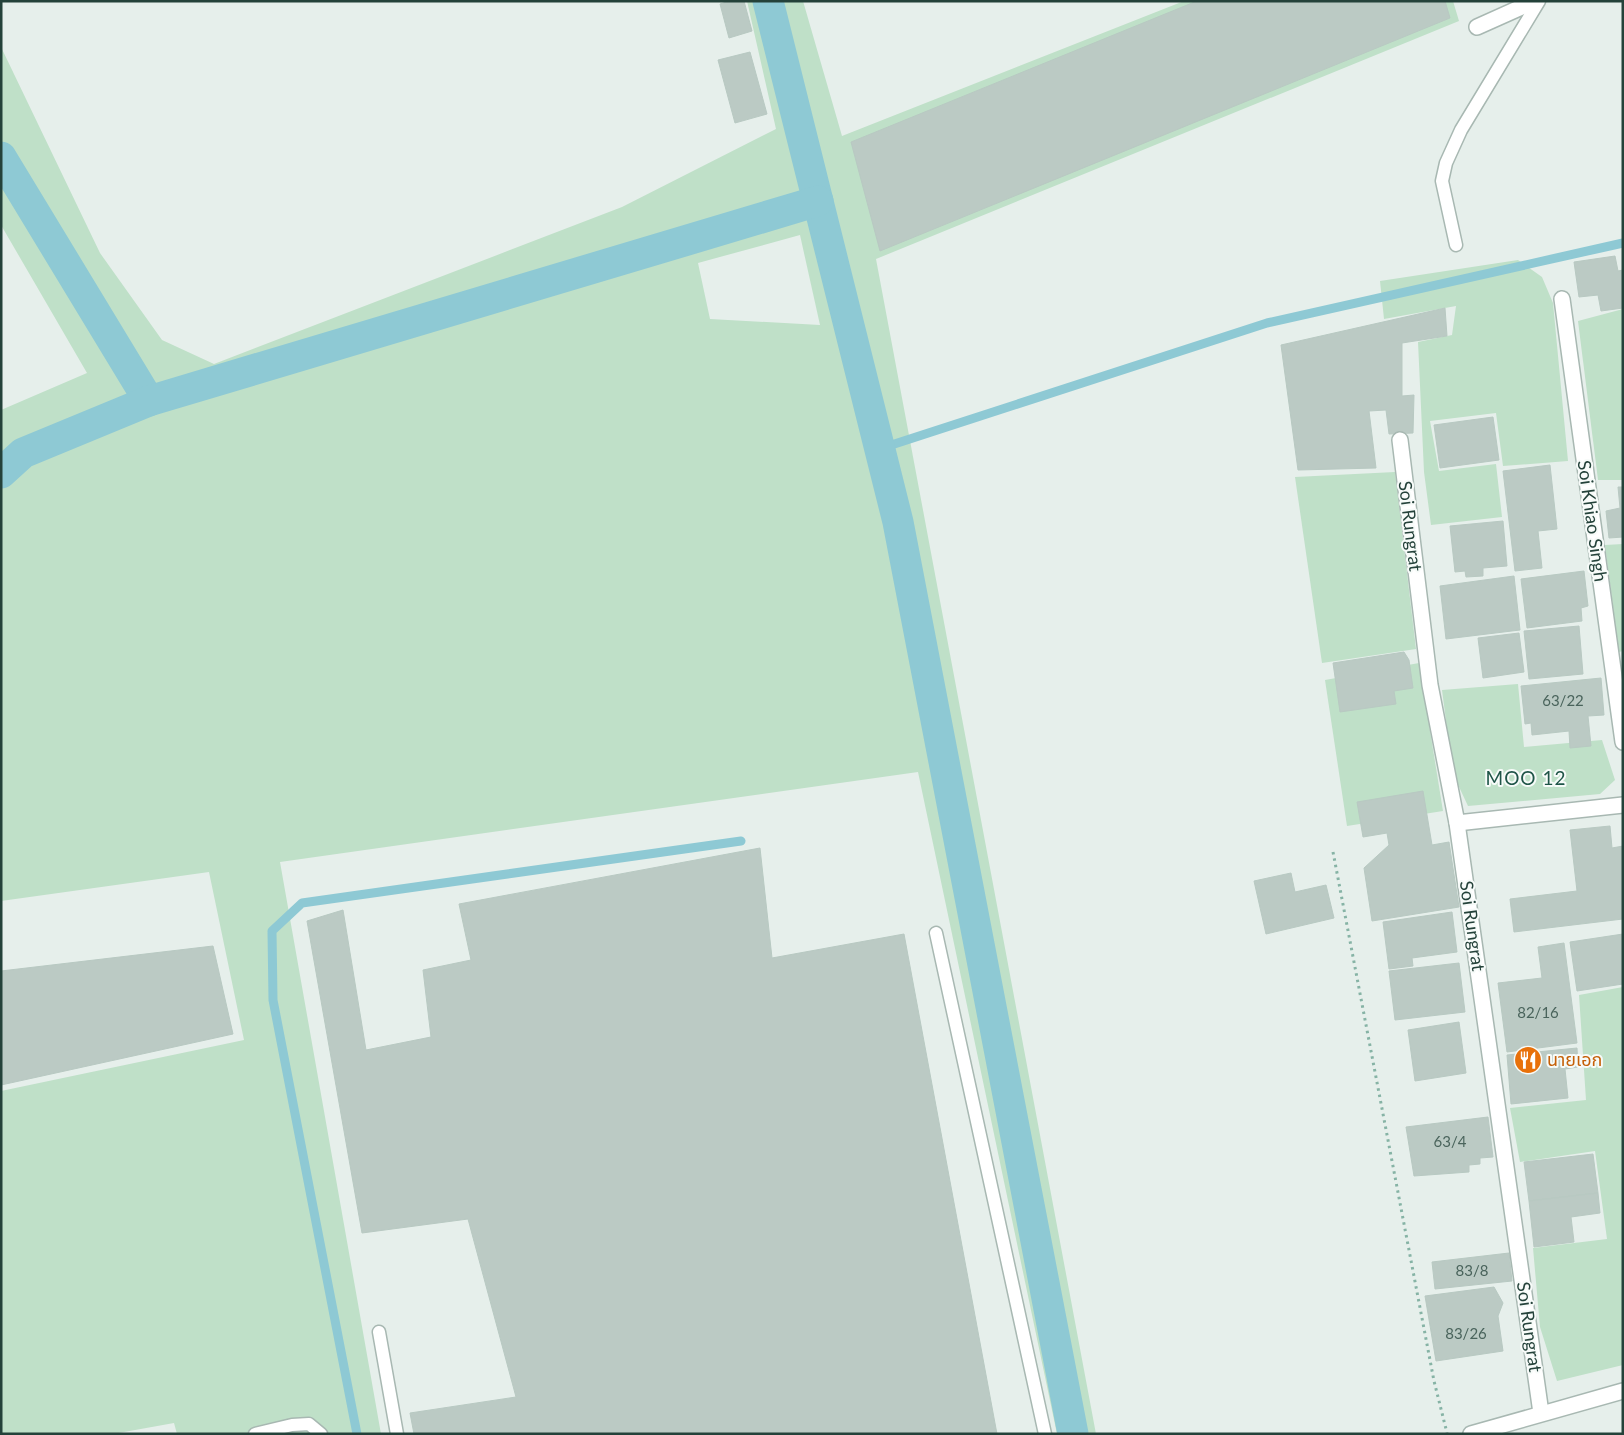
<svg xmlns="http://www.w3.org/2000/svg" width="1624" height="1435" viewBox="0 0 1624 1435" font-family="Lato,'Noto Sans Thai',sans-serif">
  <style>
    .green { fill: #bfe0c8; fill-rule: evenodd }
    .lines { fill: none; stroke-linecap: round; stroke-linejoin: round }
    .stream { stroke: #8ec9d4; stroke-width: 9 }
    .canal { stroke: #8ec9d4; stroke-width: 31 }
    .building { fill: #bbcac4; stroke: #b8c9c2 }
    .lane-casing { stroke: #a8b8b2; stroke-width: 15 }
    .street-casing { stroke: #a8b8b2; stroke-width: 18 }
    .path { stroke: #86b3a5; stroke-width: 3; stroke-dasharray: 2.5 4; stroke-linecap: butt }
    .lane { stroke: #fff; stroke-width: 12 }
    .street { stroke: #fff; stroke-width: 15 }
    .labels { text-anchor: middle; stroke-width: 4; stroke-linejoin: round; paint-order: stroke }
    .number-label { font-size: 15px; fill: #4a645c }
    .street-label { font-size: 18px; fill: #24423a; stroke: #f7fbf9 }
    .food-label { font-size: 18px; fill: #c56008; stroke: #f7fbf9; text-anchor: start }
    .neighbourhood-label { font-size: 19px; letter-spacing: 1px; fill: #1f5548; stroke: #f7fbf9 }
  </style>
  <rect width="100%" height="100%" fill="#e6efeb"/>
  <!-- green -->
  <g class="green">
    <path d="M747,1H803L842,136L1184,1H1453L1459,21L876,259L1096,1434H1057L918,772L280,862L381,1434H177L174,1423L113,1434H1V1091L244,1040L209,872L1,901V410L87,373L1,225V47L100,253L162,340L214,364L622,207L776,129ZM800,235L820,325L710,319L698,263Z"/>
    <path d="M1518,260L1542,277L1553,303L1568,461L1503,466L1496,413L1430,421L1439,471L1496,464L1502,517L1431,525L1424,472L1418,342L1452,335L1456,306L1384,319L1380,281Z"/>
    <path d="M1623,309V480H1598L1578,321Z"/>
    <path d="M1395,472L1416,649L1322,663L1295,477Z"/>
    <path d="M1623,544V651L1619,652L1605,545Z"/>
    <path d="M1419,663L1443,811L1347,826L1325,680Z"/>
    <path d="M1518,684L1524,747L1602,740L1615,780L1600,794L1468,806L1453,774L1442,690Z"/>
    <path d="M1623,987V1365L1557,1381L1540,1327L1533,1248L1607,1239L1595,1151L1520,1162L1510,1108L1586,1100L1579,995Z"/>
  </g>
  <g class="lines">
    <!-- stream -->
    <g class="stream">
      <path d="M879,449L1267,323L1623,243"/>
      <path d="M357,1434L273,1000L272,931L302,903L741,841"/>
    </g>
    <!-- canal -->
    <g class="canal">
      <path d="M768,1L898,522L1073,1434"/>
      <path d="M1,157L149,401"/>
      <path d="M1,473L23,453L149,401L818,201"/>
    </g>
  </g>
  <!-- building -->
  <g class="building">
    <path d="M730,1H744L752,31L729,38L720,4Z"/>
    <path d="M1197,1H1445L1450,18L880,251L851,142Z"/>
    <path d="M750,52L767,114L735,123L718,60Z"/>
    <path d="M1615,256L1618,271L1623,270V308L1601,311L1598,295L1579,297L1574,262Z"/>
    <path d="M1445,308L1447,336L1402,343V396L1414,395L1413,433L1389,434L1386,410L1369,411L1376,468L1298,470L1281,345Z"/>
    <path d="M1493,417L1499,460L1440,468L1434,425Z"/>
    <path d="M1550,465L1557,529L1538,531L1542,568L1515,571L1503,471Z"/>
    <path d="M1618,487H1623V537L1609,538L1606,511L1620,508Z"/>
    <path d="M1503,521L1507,566L1483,568V576L1466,577L1465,571L1455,572L1450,526Z"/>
    <path d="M1584,571L1588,606L1581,608L1582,621L1527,628L1521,579Z"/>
    <path d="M1514,576L1520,630L1446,639L1440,586Z"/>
    <path d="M1579,626L1583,674L1529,679L1524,631Z"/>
    <path d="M1519,633L1524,672L1483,678L1478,638Z"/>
    <path d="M1404,652L1409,660L1413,688L1394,691L1396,704L1340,712L1333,663Z"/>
    <path d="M1601,678L1604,715L1588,716L1591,746L1570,748L1569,731L1532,735L1531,723L1525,724L1521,686Z"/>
    <path d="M1423,791L1432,845L1449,842L1459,907L1372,921L1364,868L1389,845L1387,833L1363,837L1357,802Z"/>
    <path d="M1610,826L1612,848L1623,846V919L1514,932L1510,899L1577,891L1570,830Z"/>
    <path d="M760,848L772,958L904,934L997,1434H414L410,1413L516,1397L468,1219L362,1233L307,921L343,910L366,1050L431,1037L423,970L471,960L459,904Z"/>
    <path d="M1291,873L1295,892L1326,885L1334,918L1266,934L1254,881Z"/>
    <path d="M1452,912L1457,952L1412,958L1413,966L1389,969L1383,922Z"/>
    <path d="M1623,934V984L1577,991L1570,942Z"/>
    <path d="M1564,943L1577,1043L1507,1052L1498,983L1542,978L1538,947Z"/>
    <path d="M213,946L233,1034L1,1085V971Z"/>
    <path d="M1459,963L1465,1012L1395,1020L1389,971Z"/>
    <path d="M1459,1022L1466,1073L1415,1081L1408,1030Z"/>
    <path d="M1577,1048L1578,1067L1565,1069L1568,1098L1511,1104L1507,1055Z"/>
    <path d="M1488,1117L1493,1157L1480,1158V1164L1469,1165V1172L1414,1176L1406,1127Z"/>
    <path d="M1593,1154L1598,1193L1529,1201L1524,1162Z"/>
    <path d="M1598,1193L1600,1213L1571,1217L1574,1242L1534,1247L1529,1201Z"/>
    <path d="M1509,1253L1512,1281L1435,1289L1432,1262Z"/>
    <path d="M1494,1287L1503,1303L1498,1316L1503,1351L1436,1361L1425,1296Z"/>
  </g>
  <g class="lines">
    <!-- lane casing -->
    <g class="lane-casing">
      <g id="lane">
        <path d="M1456,245L1442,181L1446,163L1461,130L1539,1"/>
        <path d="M936,933L1045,1434"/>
        <path d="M379,1332L397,1434"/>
        <path d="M255,1434L292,1425L309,1424L321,1434"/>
      </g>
    </g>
    <!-- street casing -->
    <g class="street-casing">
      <g id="street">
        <path d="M1477,27L1535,1"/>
        <path d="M1562,299L1623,742"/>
        <path d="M1400,440L1430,685L1457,823L1541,1413"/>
        <path d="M1457,823L1623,805"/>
        <path d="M1471,1434L1623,1391"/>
      </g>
    </g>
    <!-- path -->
    <path class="path" d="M1333,852L1434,1381L1447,1433"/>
    <!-- lane -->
    <use href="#lane" class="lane"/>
    <!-- street -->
    <use href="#street" class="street"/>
  </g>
  <!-- icons -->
  <defs>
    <g id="restaurant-disc" transform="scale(1.4375)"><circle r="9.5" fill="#e8710a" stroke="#f7fbf9"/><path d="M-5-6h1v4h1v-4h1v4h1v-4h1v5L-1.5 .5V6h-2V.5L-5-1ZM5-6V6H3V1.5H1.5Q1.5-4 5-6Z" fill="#fff"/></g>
  </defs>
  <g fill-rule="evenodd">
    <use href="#restaurant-disc" x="1528" y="1060"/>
  </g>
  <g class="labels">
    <!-- number labels -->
    <g class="number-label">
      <text x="1563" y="706">63/22</text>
      <text x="1538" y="1018">82/16</text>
      <text x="1450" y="1147">63/4</text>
      <text x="1472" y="1276">83/8</text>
      <text x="1466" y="1339">83/26</text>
    </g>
    <!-- street labels -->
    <g class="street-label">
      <text transform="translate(1592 521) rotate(82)" y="6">Soi Khiao Singh</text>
      <text transform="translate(1410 526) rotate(83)" y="6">Soi Rungrat</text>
      <text transform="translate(1472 926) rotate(82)" y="6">Soi Rungrat</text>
      <text transform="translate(1529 1327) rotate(82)" y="6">Soi Rungrat</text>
    </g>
    <!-- food labels -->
    <g class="food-label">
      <text x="1547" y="1066">นายเอก</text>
    </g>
    <!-- neighbourhood labels -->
    <g class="neighbourhood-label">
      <text x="1526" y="785">MOO 12</text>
    </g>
  </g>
  <!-- border -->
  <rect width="1624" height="1435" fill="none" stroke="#24423a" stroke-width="5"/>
</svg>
